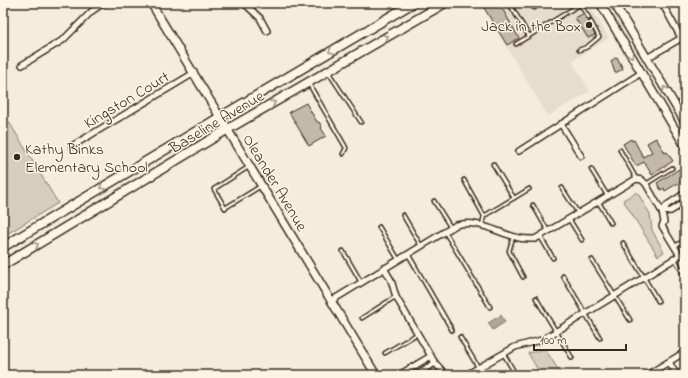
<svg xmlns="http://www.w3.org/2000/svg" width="688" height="378" viewBox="0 0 688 378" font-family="'Indie Flower',sans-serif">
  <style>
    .built { fill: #e5ddce }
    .green { fill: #d6cdbd; stroke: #887c6e }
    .water { fill: #b0a596; stroke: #817466 }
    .building { fill: #c3b9aa; stroke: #3b2a1e }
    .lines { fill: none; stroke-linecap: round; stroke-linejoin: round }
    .lane-casing { stroke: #3b2a1e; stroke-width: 5.5 }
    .street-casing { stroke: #3b2a1e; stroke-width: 8 }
    .secondary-casing { stroke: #3b2a1e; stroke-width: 10 }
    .primary-casing { stroke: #3b2a1e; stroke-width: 11 }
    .lane { stroke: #fcf5e5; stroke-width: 2.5 }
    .street { stroke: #fcf5e5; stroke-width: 5 }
    .secondary { stroke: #fcf5e5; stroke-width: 7 }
    .primary { stroke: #fcf5e5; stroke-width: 8 }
    .oneway { stroke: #9c9082 }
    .poi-dot { fill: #3b2a1e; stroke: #fcf5e5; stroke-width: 1.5 }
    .labels { text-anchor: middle; stroke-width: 3; stroke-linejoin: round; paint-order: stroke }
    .poi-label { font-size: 16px; fill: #3b2a1e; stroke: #fcf5e5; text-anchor: end }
    .street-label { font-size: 16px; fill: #3b2a1e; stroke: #fcf5e5 }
  </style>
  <rect width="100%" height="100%" fill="#f4eddd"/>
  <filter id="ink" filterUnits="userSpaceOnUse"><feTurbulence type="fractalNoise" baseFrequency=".025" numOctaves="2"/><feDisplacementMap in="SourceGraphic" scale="8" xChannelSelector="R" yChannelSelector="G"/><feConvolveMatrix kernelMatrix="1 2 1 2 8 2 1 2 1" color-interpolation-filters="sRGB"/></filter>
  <g filter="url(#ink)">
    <!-- built -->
    <path class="built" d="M480,3H586L592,9L609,38L572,61L590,91L548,116Z"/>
    <!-- green -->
    <g class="green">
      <path d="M3,112L58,203L7,234L3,228Z"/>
      <path d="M637,192L650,214L652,230L664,252L658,256L623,200Z"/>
      <path d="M545,349L561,374L560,375H541L528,353Z"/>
    </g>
    <!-- water -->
    <path class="water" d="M501,315L505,322L493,330L488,323Z"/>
    <!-- building -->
    <g class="building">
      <path d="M481,3H499L519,38L507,45Z"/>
      <path d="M583,14L589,21V23L595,35L588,38L575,18Z"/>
      <path d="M617,57L623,69L615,73L611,61Z"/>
      <path d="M306,103L317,122H319L322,127L321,128L326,136L309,146L289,112Z"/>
      <path d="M656,138L665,153L667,152L673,161L652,175L644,162L636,166L623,144L631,139L632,141L634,140L643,157L652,152L647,143Z"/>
      <path d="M679,169L685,179L665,191L664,188L661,190L657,183Z"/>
    </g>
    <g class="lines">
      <!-- lane casing -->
      <g class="lane-casing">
        <g id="lane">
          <path d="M509,3L529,36L582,3"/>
          <path d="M579,3L589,18"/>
          <path d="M534,8L542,3"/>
          <path d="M516,44L529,36"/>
          <path d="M579,50L587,47L599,37L591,22"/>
          <path d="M329,73L361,122"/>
          <path d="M309,84L345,146L346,148L343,154"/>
          <path d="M620,150L636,178"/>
          <path d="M493,164L514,198"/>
          <path d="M250,166L214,189L225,208L261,186"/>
          <path d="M591,169L607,195"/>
          <path d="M464,180L484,216"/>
          <path d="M646,184L672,168"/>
          <path d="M562,188L578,213"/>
          <path d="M434,201L451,228"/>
          <path d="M598,201L611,223"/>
          <path d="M533,205L548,231"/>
          <path d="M403,215L421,246"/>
          <path d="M569,219L582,240"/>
          <path d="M482,225L484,216L529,189"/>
          <path d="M379,227L398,259"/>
          <path d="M445,232L490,307"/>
          <path d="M540,236L553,258"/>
          <path d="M3,237L6,243"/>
          <path d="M513,237L509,251L523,277"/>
          <path d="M623,243L658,301"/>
          <path d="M675,246L685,240"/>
          <path d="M343,251L361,282"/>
          <path d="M408,254L452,330"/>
          <path d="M675,259L685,277"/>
          <path d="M592,260L630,320"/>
          <path d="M563,276L600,338"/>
          <path d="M536,298L572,358"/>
          <path d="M362,318L395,297"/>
          <path d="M460,337L478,367"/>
          <path d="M385,353L417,334"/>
          <path d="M503,353L516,375"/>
        </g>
      </g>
      <!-- street casing -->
      <g class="street-casing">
        <g id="street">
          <path d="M244,3L260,18L267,31"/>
          <path d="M662,3L685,45"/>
          <path d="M647,58L685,36"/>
          <path d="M22,65L63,40L92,11L104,3"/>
          <path d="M561,124L581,156"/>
          <path d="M72,146L194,73"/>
          <path d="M519,151L641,73"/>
          <path d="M662,212L667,205L685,193"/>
          <path d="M662,212L671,211L685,202"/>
          <path d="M384,268L391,280L396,297L435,363L446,375"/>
          <path d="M331,301L456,225C479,219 497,233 519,238C524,239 530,239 535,239L636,179L642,180L646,184L662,212L664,222L662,226L679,254V256L557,331L541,340L515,347L466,375"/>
          <path d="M669,362L677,375"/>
          <path d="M399,375L431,356"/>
          <path d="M416,375L435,363"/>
          <path d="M647,375L685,352"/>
        </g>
      </g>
      <!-- secondary casing -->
      <g class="secondary-casing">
        <g id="secondary">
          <path d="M151,3L376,375"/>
          <path d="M600,3L685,146"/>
          <path d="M614,3L685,122"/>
        </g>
      </g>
      <!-- primary casing -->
      <g class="primary-casing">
        <g id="primary">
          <path d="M3,247L220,117L413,3"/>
          <path d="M3,265L228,129L445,3"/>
        </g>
      </g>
      <!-- lane -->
      <use href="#lane" class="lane"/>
      <!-- street -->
      <use href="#street" class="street"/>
      <!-- secondary -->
      <use href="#secondary" class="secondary"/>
      <!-- primary -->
      <use href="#primary" class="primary"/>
    </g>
    <!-- one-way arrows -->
    <defs><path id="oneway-chevron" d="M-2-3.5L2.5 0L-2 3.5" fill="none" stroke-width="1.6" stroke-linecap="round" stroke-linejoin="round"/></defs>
    <g class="oneway">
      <use href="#oneway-chevron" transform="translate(386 37) rotate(-30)"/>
      <use href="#oneway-chevron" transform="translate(331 51) rotate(150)"/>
      <use href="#oneway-chevron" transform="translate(631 55) rotate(59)"/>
      <use href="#oneway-chevron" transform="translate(665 89) rotate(-121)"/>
      <use href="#oneway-chevron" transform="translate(273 103) rotate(-30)"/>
      <use href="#oneway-chevron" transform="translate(102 187) rotate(149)"/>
      <use href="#oneway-chevron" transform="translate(36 245) rotate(-31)"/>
    </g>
  </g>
  <!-- markers -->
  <g class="poi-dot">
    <circle cx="589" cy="25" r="4"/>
    <circle cx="17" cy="157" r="4"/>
  </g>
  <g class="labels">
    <!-- poi labels -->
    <g class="poi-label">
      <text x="581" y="31">Jack in the Box</text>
      <text x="25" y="154" text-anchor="start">Kathy Binks<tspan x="25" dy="18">Elementary School</tspan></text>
    </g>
    <!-- street labels -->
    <g class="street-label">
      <text transform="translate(126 99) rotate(-31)" y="6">Kingston Court</text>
      <text transform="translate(216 121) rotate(-31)" y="6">Baseline Avenue</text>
      <text transform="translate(276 182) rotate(59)" y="6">Oleander Avenue</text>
    </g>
  </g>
  <!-- margin -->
  <rect width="688" height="378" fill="none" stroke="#fcf5e5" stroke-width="16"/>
  <rect x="8" y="8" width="672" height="362" fill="none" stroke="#3b2a1e" stroke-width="1.5" filter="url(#ink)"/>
  <!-- scale -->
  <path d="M534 344v6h92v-6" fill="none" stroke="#3b2a1e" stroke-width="2"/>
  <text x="540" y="344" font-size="12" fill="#3b2a1e" stroke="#fcf5e5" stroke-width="3" paint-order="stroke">100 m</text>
</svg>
